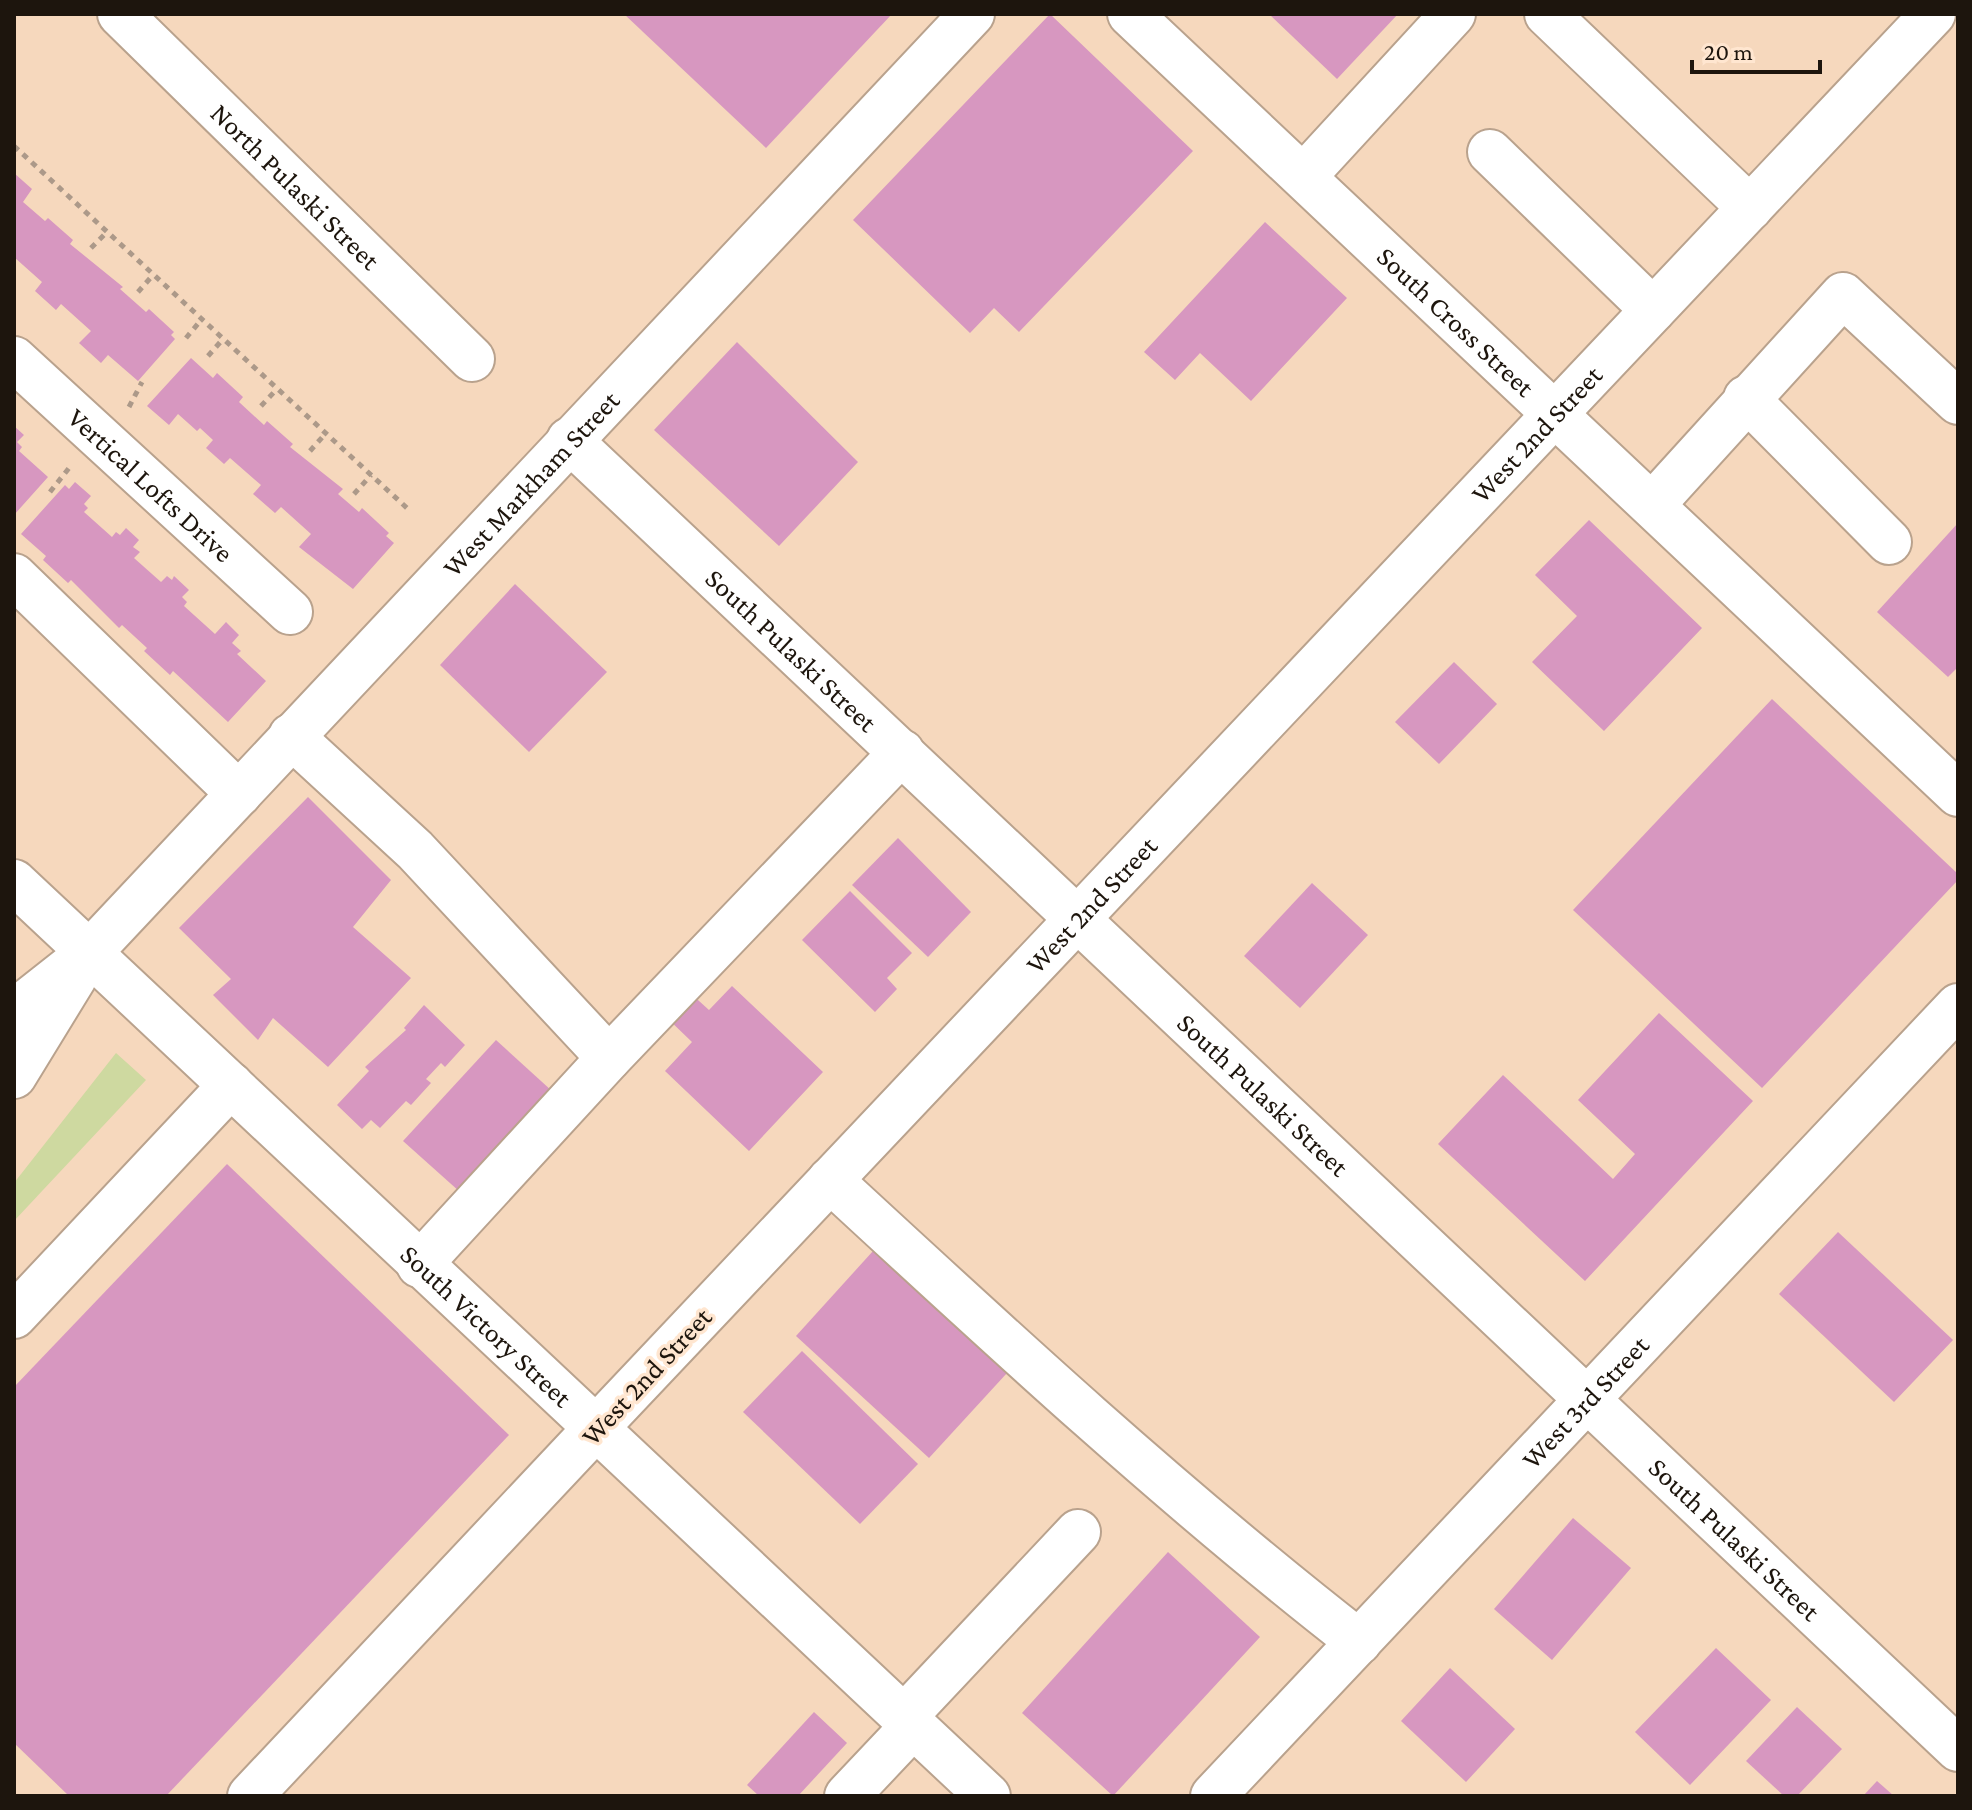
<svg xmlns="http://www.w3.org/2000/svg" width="1972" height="1810" viewBox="0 0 1972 1810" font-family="'Crimson Pro',serif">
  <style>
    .built { fill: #f6d8bd }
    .green { fill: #ced9a0 }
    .building { fill: #d797c0 }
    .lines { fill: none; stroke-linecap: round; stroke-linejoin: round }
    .minor-casing { stroke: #b9a28d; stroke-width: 48 }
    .major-casing { stroke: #b9a28d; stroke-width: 48 }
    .path { stroke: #ac9989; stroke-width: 5; stroke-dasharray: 6 6; stroke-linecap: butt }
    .minor { stroke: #fff; stroke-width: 44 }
    .major { stroke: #fff; stroke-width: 44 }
    .labels { text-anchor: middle; stroke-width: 7; stroke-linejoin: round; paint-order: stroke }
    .street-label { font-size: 28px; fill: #1d150d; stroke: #ffe6d0 }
  </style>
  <rect width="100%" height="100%" fill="#ffe6d0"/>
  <!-- built -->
  <rect class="built" x="14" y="14" width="1944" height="1782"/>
  <!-- green -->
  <path class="green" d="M116,1053L146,1080L14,1221V1183Z"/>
  <!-- building -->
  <g class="building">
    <path d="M624,14H892L766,148Z"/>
    <path d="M1050,14L1193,151L1019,332L994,308L970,333L853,220Z"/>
    <path d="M1269,14H1398L1337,79Z"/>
    <path d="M14,173L32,189L23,202L45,221L48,218L73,240L70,244L123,287L120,289L146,312L149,309L174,332L171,335L175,339L138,381L108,355L101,363L79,343L91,331L61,304L56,310L35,291L42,282L14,257Z"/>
    <path d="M1265,222L1347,298L1251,401L1200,353L1175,380L1144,352Z"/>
    <path d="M737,342L858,462L779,546L654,430Z"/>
    <path d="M191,358L213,378L217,373L243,397L239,402L264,425L267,421L293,444L290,447L343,489L338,494L359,512L362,508L389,533L386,536L394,543L353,589L299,547L311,534L281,507L275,513L253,494L261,485L230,458L224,464L206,448L213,440L200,428L197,431L178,414L169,425L147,406Z"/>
    <path d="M14,426L24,435L17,442L22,447L19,451L48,477L14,515Z"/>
    <path d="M75,482L91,496L84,504L88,508L84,512L112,537L116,532L120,535L126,528L139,540L133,547L140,552L134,558L161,582L167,576L172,580L174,576L189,590L182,597L187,602L184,606L215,634L226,622L239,635L232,643L241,651L237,654L266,681L228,722L173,671L170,675L144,651L147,648L122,625L119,628L71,580L68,583L43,560L46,556L21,534L65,485L69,489Z"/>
    <path d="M1589,520L1702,628L1604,731L1532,662L1577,616L1535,575Z"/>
    <path d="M1958,523V667L1948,677L1877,612Z"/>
    <path d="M515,584L607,672L529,752L440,665Z"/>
    <path d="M1454,662L1497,704L1439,764L1395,722Z"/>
    <path d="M1772,699L1958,874V880L1762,1088L1573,910Z"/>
    <path d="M308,797L391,880L353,927L411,978L328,1067L273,1018L258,1040L213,995L231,979L179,928Z"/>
    <path d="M898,838L971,912L928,957L852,885Z"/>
    <path d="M1312,883L1368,935L1300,1008L1244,956Z"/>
    <path d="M850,891L912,953L887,978L897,989L875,1012L802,940Z"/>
    <path d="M732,986L823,1072L749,1151L665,1071L692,1042L665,1016L688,991L709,1010Z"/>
    <path d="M424,1005L465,1045L445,1067L441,1063L426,1079L431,1083L411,1105L406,1101L380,1128L371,1120L362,1129L337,1105L369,1071L365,1067L406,1030L404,1028Z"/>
    <path d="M1659,1013L1753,1101L1585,1281L1438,1144L1503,1075L1613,1179L1635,1154L1578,1100Z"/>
    <path d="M496,1040L552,1091L460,1192L403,1141Z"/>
    <path d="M227,1164L509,1435L166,1796H69L14,1743V1387Z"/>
    <path d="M1838,1232L1953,1340L1894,1402L1779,1294Z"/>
    <path d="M873,1251L1007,1373L929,1458L796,1336Z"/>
    <path d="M802,1351L918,1464L860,1524L743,1412Z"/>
    <path d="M1573,1518L1631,1568L1552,1660L1494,1609Z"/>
    <path d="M1168,1552L1260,1637L1113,1796L1022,1713Z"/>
    <path d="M1716,1648L1771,1700L1690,1785L1635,1732Z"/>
    <path d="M1450,1668L1515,1729L1466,1782L1401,1721Z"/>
    <path d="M1797,1707L1842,1749L1797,1796H1784L1746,1761Z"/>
    <path d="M814,1712L847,1743L798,1796H759L747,1785Z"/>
    <path d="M1877,1781L1894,1796H1863Z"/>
  </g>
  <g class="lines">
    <!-- minor casing -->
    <g class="minor-casing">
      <g id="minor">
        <path id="s1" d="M120,14L472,359"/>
        <path id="s2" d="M1130,14L1958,794"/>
        <path d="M1547,14L1750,208"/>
        <path d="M1490,152L1653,310"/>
        <path d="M1304,176L1453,14"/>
        <path id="s3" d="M14,359L290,612"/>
        <path d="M1746,398L1889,542"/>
        <path id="s4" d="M569,440L1958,1749"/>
        <path d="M1653,504L1843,295L1958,402"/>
        <path d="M14,576L239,794"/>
        <path d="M291,736L415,850L609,1058"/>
        <path id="s5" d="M14,882L596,1428L250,1796"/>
        <path id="s6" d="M14,1012L90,952L972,14"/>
        <path d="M14,1076L74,978"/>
        <path d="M830,1180C1002,1339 1174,1498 1359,1642"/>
        <path d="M419,1265L609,1058L902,752"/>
        <path d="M14,1316L231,1085"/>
        <path d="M905,1716L1078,1532"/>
        <path d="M847,1796L914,1725"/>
      </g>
    </g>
    <!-- major casing -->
    <g class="major-casing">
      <g id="major">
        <path id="s7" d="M988,1796L596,1428L1933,14"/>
        <path id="s8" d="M1213,1796L1958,1006"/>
      </g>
    </g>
    <!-- path -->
    <g class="path">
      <path d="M14,146L408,509"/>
      <path d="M91,248L107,232"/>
      <path d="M138,292L153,275"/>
      <path d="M186,338L202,319"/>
      <path d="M208,356L223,339"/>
      <path d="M261,406L277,389"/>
      <path d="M129,407L142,382"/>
      <path d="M310,451L326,433"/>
      <path d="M50,492L69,468"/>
      <path d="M354,494L371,475"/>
    </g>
    <!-- minor -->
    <use href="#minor" class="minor"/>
    <!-- major -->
    <use href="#major" class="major"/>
  </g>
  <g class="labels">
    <!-- street labels -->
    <g class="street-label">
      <text dy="10" stroke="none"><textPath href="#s1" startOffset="246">North Pulaski Street</textPath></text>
      <text dy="10" stroke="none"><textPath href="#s2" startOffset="448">South Cross Street</textPath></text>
      <text dy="10" stroke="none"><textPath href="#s7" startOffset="1906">West 2nd Street</textPath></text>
      <text dy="10" stroke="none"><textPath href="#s6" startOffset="740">West Markham Street</textPath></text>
      <text dy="10" stroke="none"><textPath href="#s3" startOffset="186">Vertical Lofts Drive</textPath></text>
      <text dy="10" stroke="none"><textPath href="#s4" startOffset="306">South Pulaski Street</textPath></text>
      <text dy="10" stroke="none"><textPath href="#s7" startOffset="1258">West 2nd Street</textPath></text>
      <text dy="10" stroke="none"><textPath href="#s4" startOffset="954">South Pulaski Street</textPath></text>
      <text dy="10" stroke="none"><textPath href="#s5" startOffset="648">South Victory Street</textPath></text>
      <text transform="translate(646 1376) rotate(-47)" y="10">West 2nd Street</text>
      <text dy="10" stroke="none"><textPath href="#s8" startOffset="542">West 3rd Street</textPath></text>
      <text dy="10" stroke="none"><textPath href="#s4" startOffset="1602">South Pulaski Street</textPath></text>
    </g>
  </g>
  <!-- border -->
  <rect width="1972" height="1810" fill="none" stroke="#1d150d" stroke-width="32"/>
  <!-- scale -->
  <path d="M1692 60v12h128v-12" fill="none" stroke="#1d150d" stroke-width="4"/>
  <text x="1704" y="60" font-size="24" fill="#1d150d" stroke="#ffe6d0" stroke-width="6" paint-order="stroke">20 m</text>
</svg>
